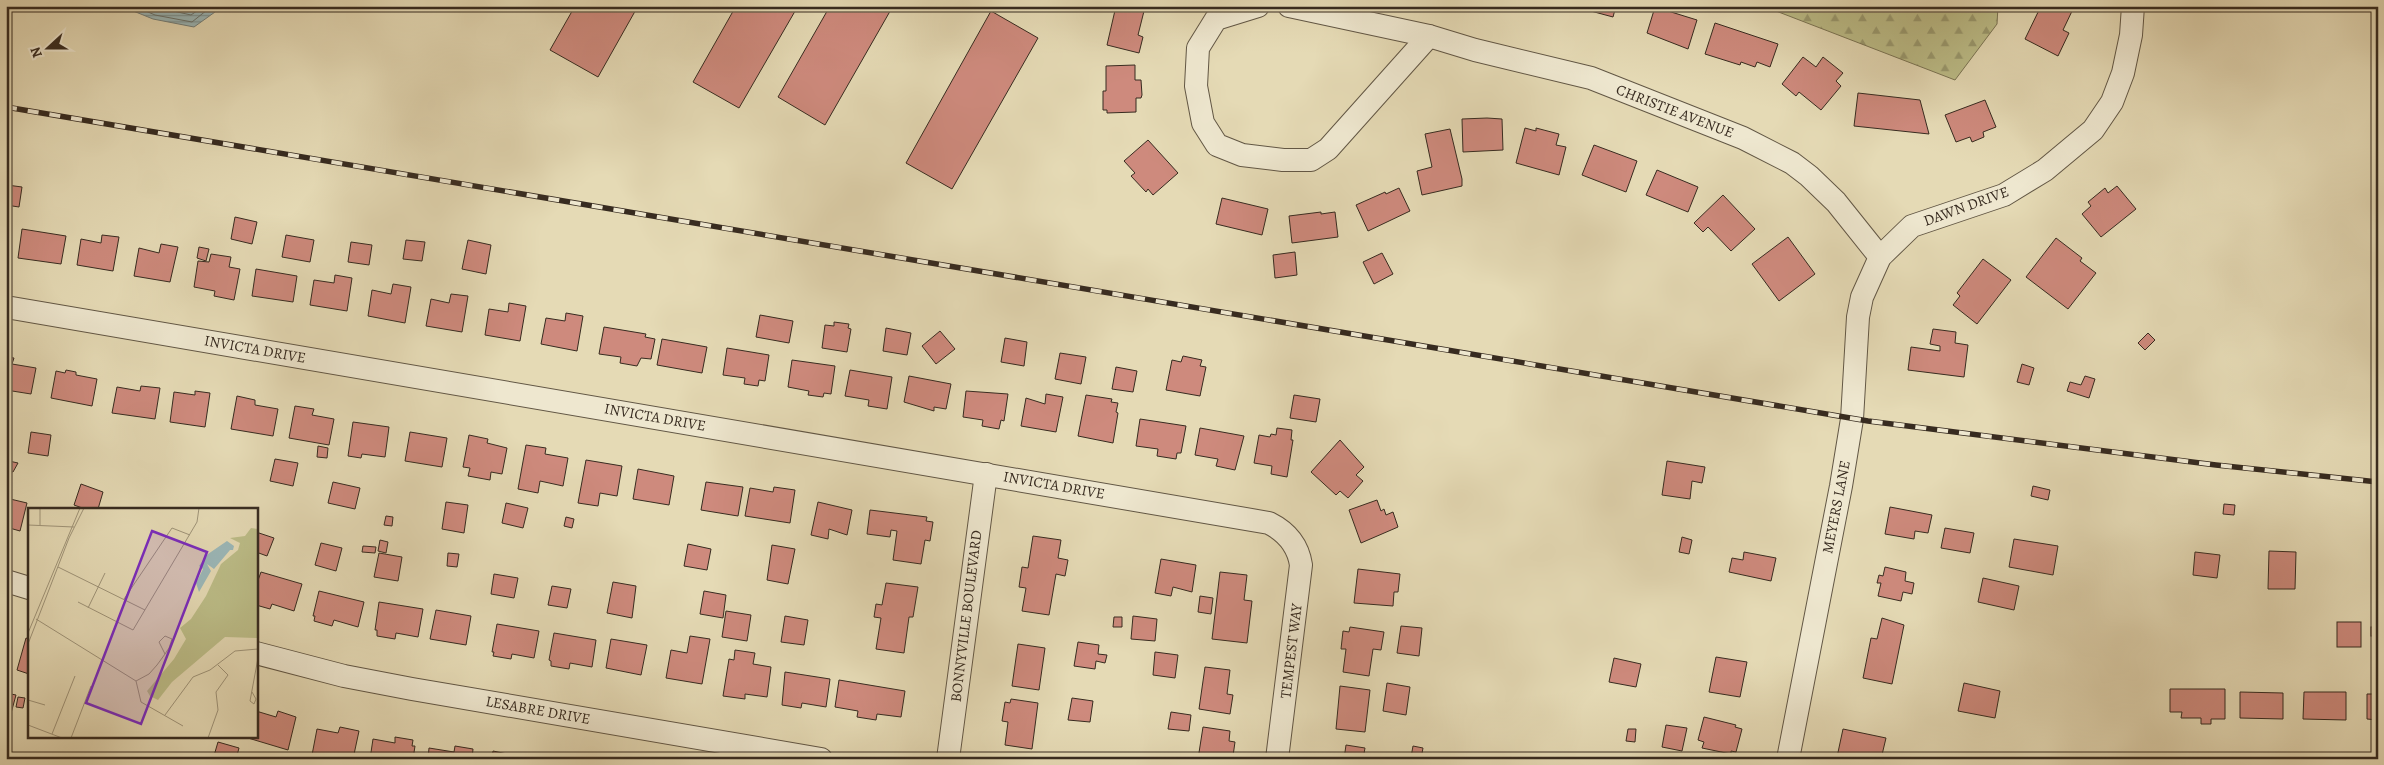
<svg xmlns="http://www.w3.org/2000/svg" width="2384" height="765" viewBox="0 0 2384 765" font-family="Alegreya,serif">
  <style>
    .forest { fill: url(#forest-firs); stroke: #7a7454 }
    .water { fill: url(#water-rules); stroke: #73807c }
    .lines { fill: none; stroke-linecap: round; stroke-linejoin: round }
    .shore { stroke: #69726c; stroke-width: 1 }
    .building { fill: #ce8a7d; stroke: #372b20 }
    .street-casing { stroke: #625745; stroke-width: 24 }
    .street { stroke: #eee7cf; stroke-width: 22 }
    .rail-casing { stroke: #372b20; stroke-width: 5.5 }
    .rail { stroke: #eee7cf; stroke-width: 4; stroke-dasharray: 11; stroke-linecap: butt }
    .labels { text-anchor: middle; stroke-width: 5; stroke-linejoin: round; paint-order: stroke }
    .street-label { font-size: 15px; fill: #372b20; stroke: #eee7cf }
    .inset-road { fill: none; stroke: #9f9479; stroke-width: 1 }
    .view { fill: #7b2cbf; fill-opacity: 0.15; stroke: #7b2cbf; stroke-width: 2.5 }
    .inset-edge { fill: none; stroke: #372b20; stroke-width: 2.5 }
  </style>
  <defs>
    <pattern id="forest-firs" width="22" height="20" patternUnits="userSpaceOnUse" patternTransform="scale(1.25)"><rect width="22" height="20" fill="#bcbd88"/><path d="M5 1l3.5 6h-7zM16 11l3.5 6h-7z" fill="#9a9a6f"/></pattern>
    <pattern id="water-rules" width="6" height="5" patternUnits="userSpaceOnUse" patternTransform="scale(1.25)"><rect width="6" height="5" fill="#9bb8b9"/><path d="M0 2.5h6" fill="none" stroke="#7f9696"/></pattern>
  </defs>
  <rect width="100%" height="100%" fill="#e5dab5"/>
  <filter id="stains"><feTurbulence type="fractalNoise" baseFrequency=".004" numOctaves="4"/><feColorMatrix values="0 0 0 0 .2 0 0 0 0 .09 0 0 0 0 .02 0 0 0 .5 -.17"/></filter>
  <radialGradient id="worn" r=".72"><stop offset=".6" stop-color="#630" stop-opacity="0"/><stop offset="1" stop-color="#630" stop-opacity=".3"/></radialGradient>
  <!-- forest -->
  <path class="forest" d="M1763,6H1998L1997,24L1955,80Z"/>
  <!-- water -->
  <path class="water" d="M121,6H217L215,12L194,27L153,19Z"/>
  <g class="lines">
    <!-- shore -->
    <g class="shore">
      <path d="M134,6L155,15L192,22L212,6"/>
      <path d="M151,6L191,15L204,6"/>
    </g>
  </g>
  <!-- building -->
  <g class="building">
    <path d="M575,6H638L598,77L550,50Z"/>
    <path d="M736,6H798L739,108L693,82Z"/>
    <path d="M830,6H893L825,125L778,97Z"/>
    <path d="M1116,6L1145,7L1138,35L1143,37L1139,53L1107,45Z"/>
    <path d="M1582,6H1616L1613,17L1587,10L1588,8Z"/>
    <path d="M2041,6H2067L2073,9L2063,30L2069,33L2058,56L2025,39Z"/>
    <path d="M1655,7L1697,20L1688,49L1647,33Z"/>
    <path d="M991,11L1038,38L952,189L906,163Z"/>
    <path d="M1715,23L1778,44L1770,67L1757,62L1755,67L1741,62L1740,65L1705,54Z"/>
    <path d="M1803,57L1816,67L1823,57L1843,73L1836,81L1841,86L1821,110L1799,92L1796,96L1782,84Z"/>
    <path d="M1135,65V80H1141L1142,95L1141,98H1136V112L1107,113V110H1103V91H1106V66Z"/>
    <path d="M1858,93L1920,100L1929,134L1854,126Z"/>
    <path d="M1985,100L1996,127L1983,132L1984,137L1972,142L1970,137L1956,142L1945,115Z"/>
    <path d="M1487,118L1502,119L1503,150L1463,152L1462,119Z"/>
    <path d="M1525,128L1536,131V128L1559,134L1556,145L1566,147L1559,175L1516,163Z"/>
    <path d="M1450,129L1462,179V186L1422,195L1417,171L1432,167L1425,134Z"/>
    <path d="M1148,140L1178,173L1153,195L1148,189L1146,192L1131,176L1135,173L1124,161Z"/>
    <path d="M1594,145L1637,161L1626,192L1582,175Z"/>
    <path d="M1657,170L1698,187L1688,212L1646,195Z"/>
    <path d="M7,185L22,187L19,207L6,205Z"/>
    <path d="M2117,186L2136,209L2101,237L2082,214L2091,206L2088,202L2105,188L2108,193Z"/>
    <path d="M1399,188L1410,211L1368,231L1356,205L1383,193L1385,192L1386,194Z"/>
    <path d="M1723,195L1755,229L1731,251L1708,227L1703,232L1694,223Z"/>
    <path d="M1222,198L1268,209L1262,235L1216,224Z"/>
    <path d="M1321,212V214L1335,212L1338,237L1292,243L1289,216Z"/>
    <path d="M235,217L257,222L252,244L231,239Z"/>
    <path d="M22,229L66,236L61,264L18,258Z"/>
    <path d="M102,235L119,237L113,271L77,265L81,239L101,243Z"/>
    <path d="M286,235L314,240L310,262L282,257Z"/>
    <path d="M1788,237L1815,274L1779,301L1752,264Z"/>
    <path d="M2056,238L2082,258L2080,261L2096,273L2068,309L2026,277Z"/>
    <path d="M406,240L425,242L422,261L403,259Z"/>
    <path d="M468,240L491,245L486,274L462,269Z"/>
    <path d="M351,242L372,245L369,265L348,262Z"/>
    <path d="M161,244L178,247L170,282L134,276L139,248L159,253Z"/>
    <path d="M199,247L209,249L206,261L197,258Z"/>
    <path d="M1295,252L1297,275L1275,278L1273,255Z"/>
    <path d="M1382,253L1393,274L1374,284L1363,262Z"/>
    <path d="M211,254L231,257L229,267L240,269L234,300L214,296L215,291L194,287L198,261L209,262Z"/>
    <path d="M1983,259L2011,280L1977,324L1953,305L1960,296L1957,293Z"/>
    <path d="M256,269L297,276L293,302L252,296Z"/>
    <path d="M335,275L352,278L347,311L310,305L314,280L334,283Z"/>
    <path d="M393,284L411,287L405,323L368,316L372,290L391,294Z"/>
    <path d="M451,294L468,296L462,332L426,326L431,299L449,303Z"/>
    <path d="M509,303L526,306L520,341L485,335L489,309L508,312Z"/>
    <path d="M566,313L583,316L577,351L541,344L546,318L565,321Z"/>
    <path d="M760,315L793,321L789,343L756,337Z"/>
    <path d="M834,322L849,324L848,328L851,329L847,352L822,348L825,325L834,326Z"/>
    <path d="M604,327L646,334L645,337L655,339L651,359L641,358L637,366L620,363L621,357L599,354Z"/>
    <path d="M886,328L911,333L907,355L883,351Z"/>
    <path d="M1933,329L1956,332L1955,343L1968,345L1964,377L1908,370L1911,347L1940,351V346L1930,344Z"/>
    <path d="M940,331L955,349L936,364L922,346Z"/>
    <path d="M2148,333L2155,340L2145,350L2138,343Z"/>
    <path d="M1005,338L1027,342L1024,366L1001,362Z"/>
    <path d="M662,339L707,347L702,373L657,365Z"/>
    <path d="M727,348L769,355L765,381L759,380L758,386L744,384L745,378L723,375Z"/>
    <path d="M1060,353L1086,357L1081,384L1055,379Z"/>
    <path d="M1183,356L1202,360L1200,366L1206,367L1200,396L1166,390L1172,360L1181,362Z"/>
    <path d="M6,357L14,358L12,364L36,368L31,394L6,390Z"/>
    <path d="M792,360L835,366L831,394L824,393L823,397L808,395L809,391L788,387Z"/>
    <path d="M2022,364L2034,368L2029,385L2017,382Z"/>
    <path d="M1116,367L1137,371L1133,392L1112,389Z"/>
    <path d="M66,370L76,372V375L97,379L92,406L51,398L56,371L65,373Z"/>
    <path d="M850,370L892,377L887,409L868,406L869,400L845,396Z"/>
    <path d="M909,376L951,384L946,409L934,407V411L904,402Z"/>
    <path d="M2085,376L2095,379L2089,398L2067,391L2070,382L2081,385Z"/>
    <path d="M141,386L160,388L155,419L112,413L117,387L140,391Z"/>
    <path d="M195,391L210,393L205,427L170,422L174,392L195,395Z"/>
    <path d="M966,391L1008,394L1004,421L1001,420L999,429L982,426L983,420L963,417Z"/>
    <path d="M1046,394L1063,397L1056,432L1021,426L1026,398L1045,404Z"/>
    <path d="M1086,395L1112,399L1111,402L1118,403L1116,412L1118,413L1113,443L1078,436Z"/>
    <path d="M1294,395L1320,399L1316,422L1290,418Z"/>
    <path d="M237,396L255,400V405L278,409L273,436L231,429Z"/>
    <path d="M295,406L314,409L312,415L334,419L329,445L289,438Z"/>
    <path d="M1140,419L1186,426L1181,453H1177L1176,459L1157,456L1158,449L1136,446Z"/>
    <path d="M353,422L389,427L385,457L362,454L361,458L348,456Z"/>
    <path d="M1200,428L1244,436L1235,470L1216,466L1218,459L1195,455Z"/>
    <path d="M1277,428L1292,430L1291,440H1293L1287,477L1271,474L1272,466L1254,463L1259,435L1270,437L1271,434L1276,435Z"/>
    <path d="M31,432L51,435L48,456L28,453Z"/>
    <path d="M410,432L447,438L442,467L405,461Z"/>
    <path d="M469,435L488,439L487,443L507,448L502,474L491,472L490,480L468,476L470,468L463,467Z"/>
    <path d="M1340,440L1364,467L1356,475L1363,481L1348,498L1340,491L1336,495L1311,472Z"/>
    <path d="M526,445L546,448L545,454L568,458L563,486L540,481L538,493L518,489Z"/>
    <path d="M318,446L328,448L327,458L317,457Z"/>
    <path d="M275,459L298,463L293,486L270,481Z"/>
    <path d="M586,460L622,466L617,496L600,493L598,506L578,503Z"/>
    <path d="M9,461L18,463L13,472L8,471Z"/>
    <path d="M1667,461L1705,467L1702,483L1692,481L1690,499L1662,495Z"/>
    <path d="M638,469L674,476L669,505L633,499Z"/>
    <path d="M333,482L360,488L355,509L328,503Z"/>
    <path d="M706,482L743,487L738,516L701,510Z"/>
    <path d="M81,484L103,492L98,509H85L74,505Z"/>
    <path d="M2033,486L2050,490L2048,500L2031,496Z"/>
    <path d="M774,487L795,490L790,523L745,516L750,488L773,492Z"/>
    <path d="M6,498L27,503L20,531L6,527Z"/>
    <path d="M1377,500L1381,511L1384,509L1386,515L1393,512L1398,527L1361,543L1349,510Z"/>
    <path d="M446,502L468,505L464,533L442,529Z"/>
    <path d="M818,502L852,510L847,535L829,529L828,539L811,535Z"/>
    <path d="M506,503L528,508L523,528L502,523Z"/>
    <path d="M2224,504L2235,505L2234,515L2223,514Z"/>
    <path d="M1890,507L1932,515L1928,533L1915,531L1914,539L1885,534Z"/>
    <path d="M870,510L927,517L926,521L933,522L930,541L925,540L921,564L893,560L897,531L891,530L890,537L867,534Z"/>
    <path d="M386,516L393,517L392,526L384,525Z"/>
    <path d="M566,517L574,519L572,528L564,526Z"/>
    <path d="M1945,528L1974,533L1970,553L1941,548Z"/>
    <path d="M256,532L274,538L267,556L256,552Z"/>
    <path d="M1033,536L1061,540L1058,558L1068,560L1065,576L1056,574L1049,615L1022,611L1026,588L1019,587L1022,567L1028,568Z"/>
    <path d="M1682,537L1692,540L1689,554L1679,552Z"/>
    <path d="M2014,539L2058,546L2053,575L2009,567Z"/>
    <path d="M380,540L388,542L386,553L378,551Z"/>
    <path d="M321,543L342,548L336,571L315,565Z"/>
    <path d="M688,544L711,549L707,570L684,566Z"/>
    <path d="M772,545L795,549L788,584L767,580Z"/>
    <path d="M363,546L376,547L375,553L362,552Z"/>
    <path d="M2269,551L2296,552L2295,589H2268Z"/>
    <path d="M1744,552L1776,558L1771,581L1729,572L1732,558L1743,560Z"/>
    <path d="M2195,552L2220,555L2217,578L2193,575Z"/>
    <path d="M379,553L402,557L398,581L374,577Z"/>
    <path d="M448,553L459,554L457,567L447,566Z"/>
    <path d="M1161,559L1196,565L1192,592L1173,587L1171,596L1155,593Z"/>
    <path d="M1885,567L1906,572L1905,581L1914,583L1912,594L1903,592L1901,601L1878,596L1881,583H1877L1879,575L1883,576Z"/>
    <path d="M1358,569L1400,574L1398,592H1394L1393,606L1354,603Z"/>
    <path d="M261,572L302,584L294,611L272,604L270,609L256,605V586Z"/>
    <path d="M1220,572L1247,575L1244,600L1252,601L1247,643L1212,639Z"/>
    <path d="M494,574L518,578L514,598L491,594Z"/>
    <path d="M1983,578L2019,586L2014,610L1978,602Z"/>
    <path d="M613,582L636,586L632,618L607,613Z"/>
    <path d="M886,583L918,587L913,617H909L904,653L876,649L881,618L874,617L876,604L882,605Z"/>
    <path d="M552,586L571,589L567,608L548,605Z"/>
    <path d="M319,591L364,602L358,627L334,620L332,626L314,621L315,616H313Z"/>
    <path d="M704,591L726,595L723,618L700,614Z"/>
    <path d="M1200,596L1213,598L1211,614L1198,612Z"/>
    <path d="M379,602L423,609L418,637L396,633L395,639L377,636V630H375Z"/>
    <path d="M436,610L471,616L466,645L430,639Z"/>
    <path d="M726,611L751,615L747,641L722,637Z"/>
    <path d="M785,616L808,620L804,645L781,642Z"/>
    <path d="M1133,616L1157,619L1155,641L1131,639Z"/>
    <path d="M1114,617H1122V627H1113Z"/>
    <path d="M1882,618L1904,625L1892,684L1863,678L1871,638L1877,639Z"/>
    <rect x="2337" y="622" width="24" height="25"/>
    <path d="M497,624L539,631L534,658L512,654L511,659L493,656L494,652H492Z"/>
    <path d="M1401,626L1422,628L1419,656L1397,653Z"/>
    <path d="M1350,627L1384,632L1381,650L1373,649L1369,676L1343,672L1346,649H1341L1343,631L1349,632Z"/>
    <rect x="2371" y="627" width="7" height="9"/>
    <path d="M554,633L596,640L592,667L570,663L569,669L551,666V661L549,660Z"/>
    <path d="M690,636L710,639L702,684L666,678L671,650L687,653Z"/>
    <path d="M26,638L29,639V674L17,670Z"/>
    <path d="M611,639L647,645L641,675L606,668Z"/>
    <path d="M1078,642L1099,645L1098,654L1107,655L1105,663L1096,661L1095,669L1074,666Z"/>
    <path d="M1018,644L1045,648L1039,690L1012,686Z"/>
    <path d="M735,650L755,653L753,664L771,667L767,697L745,694V699L723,696L729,659L734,660Z"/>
    <path d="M1155,652L1178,655L1175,678L1153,675Z"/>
    <path d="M1716,657L1747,662L1740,697L1709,692Z"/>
    <path d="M1614,658L1641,664L1636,687L1609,682Z"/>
    <path d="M1205,667L1230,670L1227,694L1233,695L1230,714L1199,709Z"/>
    <path d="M785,672L830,679L826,707L802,703L801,708L782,705Z"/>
    <path d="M839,680L905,691L901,717L877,714L876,720L857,717L858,711L835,707Z"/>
    <path d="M1387,683L1410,687L1406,715L1383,711Z"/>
    <path d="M1964,683L2000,691L1995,718L1958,711Z"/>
    <path d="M1340,686L1370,690L1365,732L1336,729Z"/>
    <path d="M2170,689H2225V719H2211V724H2201V718H2181L2182,712H2170Z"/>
    <path d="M2240,692L2283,693V719L2240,718Z"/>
    <path d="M2304,692H2346V720L2303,719Z"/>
    <path d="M6,693L16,695L10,717L6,716Z"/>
    <path d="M2367,694H2378V720L2367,719Z"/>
    <path d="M18,697L25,698L23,708L16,707Z"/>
    <path d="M1072,698L1093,701L1090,722L1068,720Z"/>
    <path d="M1011,699L1038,703L1032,749L1005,745L1008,722L1002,721L1005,702L1010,703Z"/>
    <path d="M256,711L276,717L278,711L296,717L288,750L248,738L256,736Z"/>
    <path d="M1171,712L1191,715L1189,731L1168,729Z"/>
    <path d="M1704,717L1736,725L1735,727L1742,729L1736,752L1731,751V754L1702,748L1704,742L1698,740Z"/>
    <path d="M1666,725L1687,728L1682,751L1662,747Z"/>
    <path d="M340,727L359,731L353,759H329L312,755L317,729L338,733Z"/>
    <path d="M1203,727L1230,731L1229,741L1235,742L1233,756L1227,755L1226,759H1198Z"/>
    <path d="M1628,729H1636L1635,742L1626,741Z"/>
    <path d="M1843,729L1886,738L1881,759L1837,757Z"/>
    <path d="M395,737L413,740L412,746H415L413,759H370L373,739L395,743Z"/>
    <path d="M218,742L239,748L236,759H213Z"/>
    <path d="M1346,745L1365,748L1363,759H1344Z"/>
    <path d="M455,746L473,749L472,759H428L429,748L454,752Z"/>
    <path d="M1413,746L1423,748L1421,759L1411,757Z"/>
    <path d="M493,751L512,755V759H492Z"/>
  </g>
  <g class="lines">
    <!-- street casing -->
    <g class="street-casing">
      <g id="street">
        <path d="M1258,6L1216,19L1198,48L1196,86L1203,123L1217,145L1242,155L1283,160H1311L1328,149L1429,36"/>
        <path d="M1289,6L1429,36L1475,50L1591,78L1743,138L1792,163L1809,176L1836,202L1880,257"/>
        <path d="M6,307L1269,523C1287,532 1298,545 1301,565L1277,759"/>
        <path d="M6,581L29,588"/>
        <path d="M256,653L344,676L412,689L821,759"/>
        <path d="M948,759L986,474"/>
        <path d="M1788,759L1841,486L1852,419L1858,317L1862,297L1880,257L1912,226L2004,195L2045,170L2093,130L2112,102L2123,73L2131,35L2133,6"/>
      </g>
    </g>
    <!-- street -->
    <use href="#street" class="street"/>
    <!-- rail casing -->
    <g class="rail-casing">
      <path id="rail" d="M6,107L1868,421L2216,465L2378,482"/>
    </g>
    <!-- rail -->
    <use href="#rail" class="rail"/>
  </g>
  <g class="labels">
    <!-- street labels -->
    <g class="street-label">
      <text transform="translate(1675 111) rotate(21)" y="5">CHRISTIE AVENUE</text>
      <text transform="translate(1966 206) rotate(-20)" y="5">DAWN DRIVE</text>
      <text transform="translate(255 349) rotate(10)" y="5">INVICTA DRIVE</text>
      <text transform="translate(655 417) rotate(10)" y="5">INVICTA DRIVE</text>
      <text transform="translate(1054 485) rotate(10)" y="5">INVICTA DRIVE</text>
      <text transform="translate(1836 507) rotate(-79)" y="5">MEYERS LANE</text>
      <text transform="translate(966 616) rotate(-83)" y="5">BONNYVILLE BOULEVARD</text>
      <text transform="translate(1291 651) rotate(-83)" y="5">TEMPEST WAY</text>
      <text transform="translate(538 710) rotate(10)" y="5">LESABRE DRIVE</text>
    </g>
  </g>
  <!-- overview -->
  <g transform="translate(28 508)">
    <rect width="230" height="230" fill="#e5dab5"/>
    <path d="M223,20L230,21V130L197,129L144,174L130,192L122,188L119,183L146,151L158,131L152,120L163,111L178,88L193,56L210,42L212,35L202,30L217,28Z" fill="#bcbd88"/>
    <path d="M199,33L206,38L205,42H202L186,61L179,56L183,63L171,84L168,75L175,61L171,58L180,46Z" fill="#9bb8b9"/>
    <path class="inset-road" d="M0,17L46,19M12,17V0M30,59L117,102M96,91L144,20L162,27M50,94L105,122L169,14L171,0M60,100L77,65M8,111L108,173M0,125L52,0M0,136L41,30L56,0M108,173L121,166L129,157L137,146L141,140L144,131L137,128L131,134L137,146M108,173L113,194L155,218M224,184L228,191L226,196L222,193L230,150M0,192L17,197M137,207L165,169L182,162L207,143L230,141M0,217L34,230M24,226L47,168M43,230L63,178M180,230L190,202L188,184L200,167L190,157"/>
    <path class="view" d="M124,23L179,44L113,216L58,195Z"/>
    <rect width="230" height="230" class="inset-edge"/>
  </g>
  <!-- margin -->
  <rect width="2384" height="765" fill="none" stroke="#e5dab5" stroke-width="25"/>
  <rect x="8" y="8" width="2369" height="750" fill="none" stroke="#372b20" stroke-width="2.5"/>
  <rect x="12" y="12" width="2359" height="740" fill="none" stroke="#372b20"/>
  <!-- north arrow -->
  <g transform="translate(48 48) rotate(249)" stroke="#eee7cf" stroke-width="4" paint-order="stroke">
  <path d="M0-4L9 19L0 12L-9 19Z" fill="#372b20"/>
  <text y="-8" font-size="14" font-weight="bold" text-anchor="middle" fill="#372b20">N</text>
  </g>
  <rect width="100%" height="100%" filter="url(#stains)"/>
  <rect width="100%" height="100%" fill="url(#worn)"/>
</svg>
